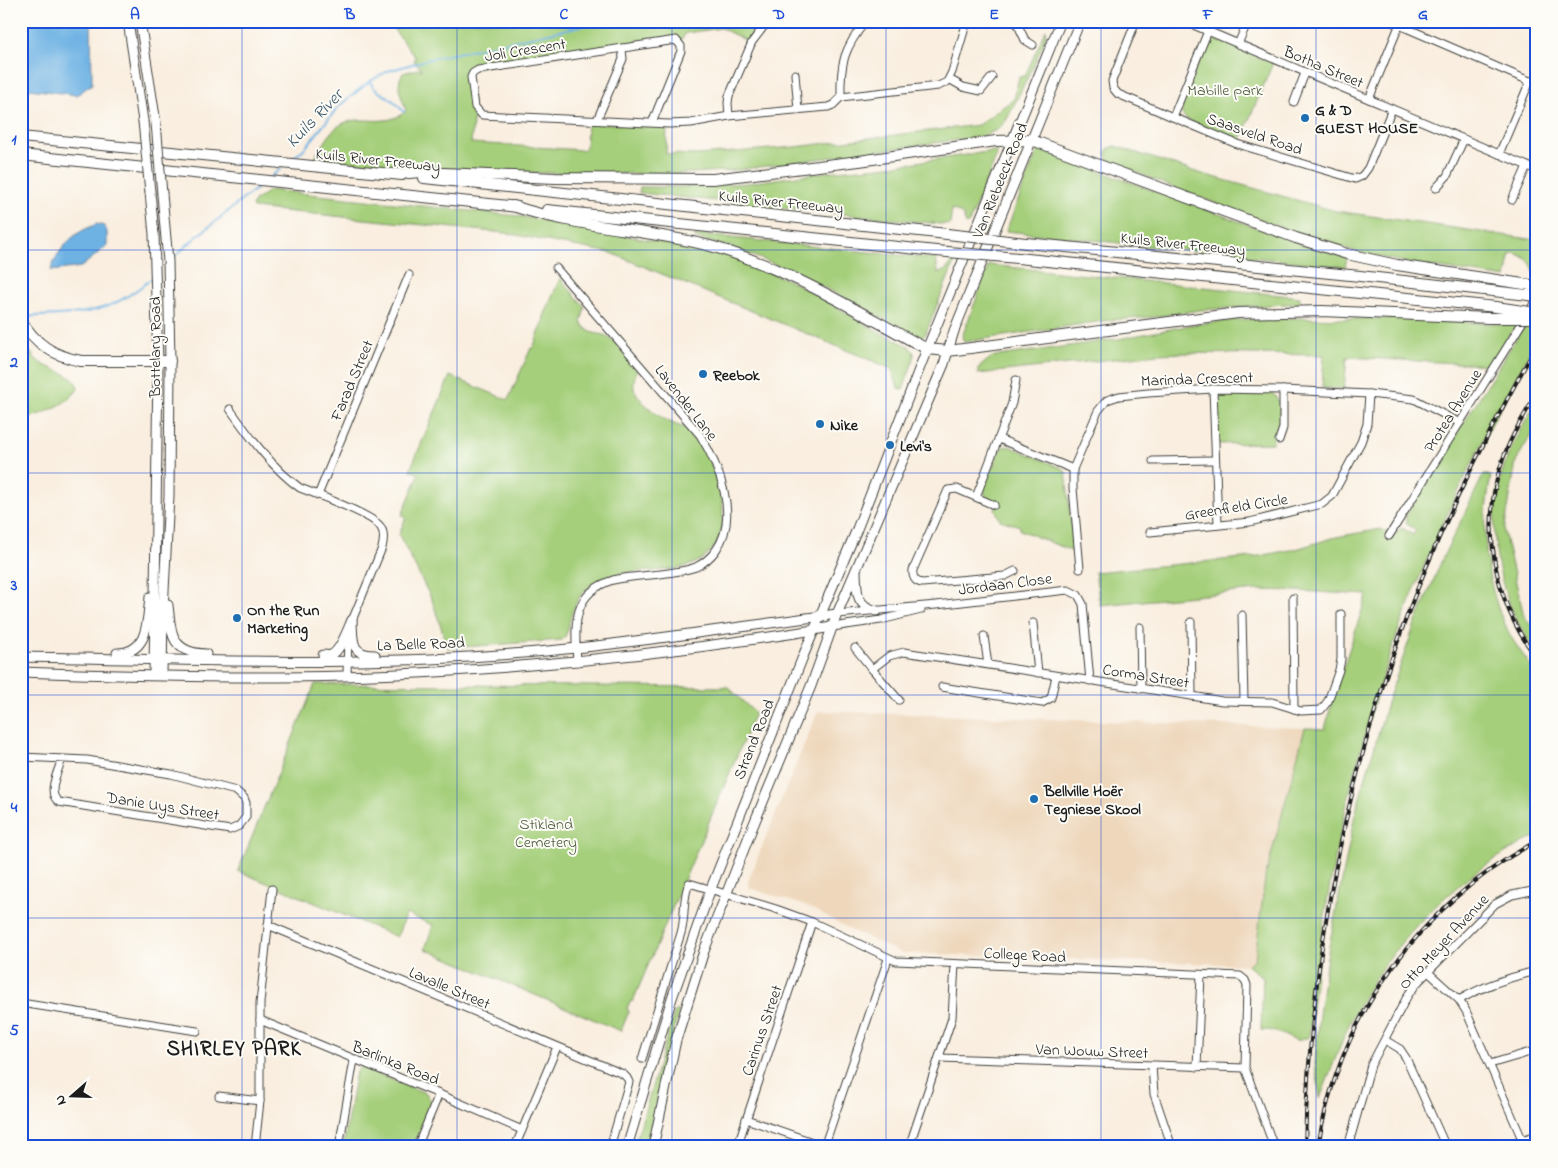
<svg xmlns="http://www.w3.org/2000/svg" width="1558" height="1168" viewBox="0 0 1558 1168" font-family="'Indie Flower',sans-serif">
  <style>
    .built { fill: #eed7bb }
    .green { fill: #a5cf7a; stroke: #60764b }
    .water { fill: #6eb2e4; stroke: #456780 }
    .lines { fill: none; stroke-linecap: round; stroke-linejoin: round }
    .stream { stroke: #6eb2e4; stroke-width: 2 }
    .minor-casing { stroke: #3d3c39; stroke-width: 9 }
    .major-casing { stroke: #3d3c39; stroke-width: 11 }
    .highway-casing { stroke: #3d3c39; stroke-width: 12 }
    .minor { stroke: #fff; stroke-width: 7 }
    .major { stroke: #fff; stroke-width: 9 }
    .highway { stroke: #fff; stroke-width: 10 }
    .rail-casing { stroke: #1c1c1c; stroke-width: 4 }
    .rail { stroke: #fdfcf7; stroke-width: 2; stroke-dasharray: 5.5; stroke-linecap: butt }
    .major-bridge-casing { stroke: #3d3c39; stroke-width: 11; stroke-linecap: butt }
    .highway-bridge-casing { stroke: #3d3c39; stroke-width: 12; stroke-linecap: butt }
    .major-bridge { stroke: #fff; stroke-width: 9 }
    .highway-bridge { stroke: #fff; stroke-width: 10 }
    .grid { fill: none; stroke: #1d4ed8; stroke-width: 1; stroke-opacity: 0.55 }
    .poi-dot { fill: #1f6fb2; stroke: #fdfcf7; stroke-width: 2 }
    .labels { text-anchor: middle; stroke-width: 4; stroke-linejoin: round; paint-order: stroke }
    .street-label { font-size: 16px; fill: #1c1c1c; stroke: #fdfcf7 }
    .park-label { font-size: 16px; fill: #4c5b3d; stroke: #fdfcf7 }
    .poi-label { font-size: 16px; font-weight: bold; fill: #1c1c1c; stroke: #fdfcf7; text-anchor: start }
    .water-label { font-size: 18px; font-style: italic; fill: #3d586c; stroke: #fdfcf7 }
    .district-label { font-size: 21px; font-weight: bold; letter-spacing: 1px; fill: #1c1c1c; stroke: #fdfcf7 }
    .neatline { fill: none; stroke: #1d4ed8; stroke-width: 2 }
    .grid-label { font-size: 16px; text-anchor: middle; font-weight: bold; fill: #1d4ed8 }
  </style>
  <rect width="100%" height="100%" fill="#fdfcf7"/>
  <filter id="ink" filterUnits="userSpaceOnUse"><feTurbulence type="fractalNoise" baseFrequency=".02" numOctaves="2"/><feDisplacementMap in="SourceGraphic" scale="10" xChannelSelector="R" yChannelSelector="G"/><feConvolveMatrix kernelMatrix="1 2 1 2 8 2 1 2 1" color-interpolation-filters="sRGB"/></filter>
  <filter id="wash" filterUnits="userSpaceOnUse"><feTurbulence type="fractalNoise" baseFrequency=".0096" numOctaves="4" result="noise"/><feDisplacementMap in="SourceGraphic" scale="20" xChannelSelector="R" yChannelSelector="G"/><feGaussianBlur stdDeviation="1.12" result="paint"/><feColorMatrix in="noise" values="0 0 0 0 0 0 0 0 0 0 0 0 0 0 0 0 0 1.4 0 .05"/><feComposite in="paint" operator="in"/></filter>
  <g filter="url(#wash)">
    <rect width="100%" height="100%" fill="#f9eedf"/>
    <!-- built -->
    <path class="built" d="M818,711L1305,728L1267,871L1265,870L1255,959L1247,965L901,953L851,930L809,907L750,888L748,881Z"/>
    <!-- green -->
    <g class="green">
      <path d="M387,21H763L747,41L721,28L686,33L681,40L672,37L478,67L471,70L468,75L474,112L471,143L583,150L586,147L587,123L667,126L666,154L698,155L795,147L978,125L1014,99L1019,77L1025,76L1046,29V37L1034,65L1006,121L997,130L979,137L737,170L676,174L546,173L397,167L316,158L317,153C324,146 329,133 336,128C357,110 383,131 406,111C403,98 394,86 403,73L418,69L422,70L413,59L416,58Z"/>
      <path d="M1212,40H1219L1273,63L1240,141L1186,119L1182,114L1181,107L1205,47Z"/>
      <path d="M1115,146L1199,173L1336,211L1537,240V282L1535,281C1536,266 1526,254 1511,253L1506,278L1408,263L1361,253L1308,237L1177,189L1121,166L1109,161L1106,152L1108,149Z"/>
      <path d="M1041,150L1310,247L1347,258L1345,267L1006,231L1037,152Z"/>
      <path d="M994,151L997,152V155L969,223L966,225L963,215L952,209L950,225L639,193L640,187H681L747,183L826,172L881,167Z"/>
      <path d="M270,190L518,216L715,252L738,259L783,278L800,286L881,333L909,346L914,353V358L903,390L898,388L892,369L611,253L505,233L253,208L252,206L255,200C261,198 265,193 270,190Z"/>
      <path d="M695,234L936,259L938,273L946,270L953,261H955L925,335L920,339C847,299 776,257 695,238Z"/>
      <path d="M989,265L1300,297V303L1200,310L1154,317L1110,320L964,342L962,337Z"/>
      <path d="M560,278L585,307L581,322C592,340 602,329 614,341C622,349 629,360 637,369C635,376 632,385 635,391C644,407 663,420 679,426C683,427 687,427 690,429C702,435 718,481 721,494C724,512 725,533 713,549C684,585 626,559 591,585C581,592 575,604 571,616C568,625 569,634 562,640L448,648L432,600L399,535L406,517L402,515L419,474L410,470L450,376L508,400L531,348H533L544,320L543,319Z"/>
      <path d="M1292,318L1358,319L1397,318L1516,325L1491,365L1347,357L1344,389L1322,388L1324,355L1183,353L1158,354L978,374V368L992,357L1118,339L1191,325L1235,320Z"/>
      <path d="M1524,326H1537V339C1479,446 1422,556 1384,672C1345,790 1321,913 1309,1037L1297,1041C1285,1036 1274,1029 1261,1030L1263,977L1247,965L1255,959L1266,870L1267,871L1305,728L1325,729L1332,702L1367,595L1298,591L1257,590L1100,605L1095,572L1254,557L1296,549L1336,537L1381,529L1388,533L1386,538L1390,541L1399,529H1404L1413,535L1416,530L1407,524L1405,517Z"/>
      <path d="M21,339C27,346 31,355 38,361C48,370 77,373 78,389C67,405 40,416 21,419Z"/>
      <path d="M1223,393H1271C1284,398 1279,420 1279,432L1275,435L1272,443L1217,444V401L1219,395Z"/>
      <path d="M1537,401V425L1516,461L1504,532L1524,616L1537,633V653C1496,599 1482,522 1507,458C1515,438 1526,420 1537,401Z"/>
      <path d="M1009,446L1062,468L1066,472L1074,552L1020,530V526L1000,520L995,509L998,503L989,499L985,495L984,488L999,452L1003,447Z"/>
      <path d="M1484,474L1491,476C1480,530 1484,585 1510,635C1514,643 1536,672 1537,676C1539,692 1537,710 1537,726C1537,763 1537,800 1537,836C1463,870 1396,936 1358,1007C1342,1036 1333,1067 1320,1098L1315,1064L1319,1015L1327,957L1355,814L1388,700L1414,627L1444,555Z"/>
      <path d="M315,684L728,687L755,713L633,1001L630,1002L627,1008L629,1011L621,1031L425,949L433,925L406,914L397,937L238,871Z"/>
      <path d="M677,1010L679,1011L659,1089L647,1147H634L674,1013Z"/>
      <path d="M360,1067L426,1093L430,1099V1106L413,1147H343L356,1071Z"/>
    </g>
    <!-- water -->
    <g class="water">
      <path d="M21,21H91L92,84L77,95L21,88Z"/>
      <path d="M97,224L104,226L107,232V246L81,267L51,271C52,265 54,262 57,256C69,238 77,232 97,224Z"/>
    </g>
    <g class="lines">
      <!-- stream -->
      <g class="stream">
        <path d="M370,81C374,93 383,92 392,100C396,103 400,108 404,112"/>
        <path d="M291,160L305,148L339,106L370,81L388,71L430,59L604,21"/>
        <path d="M270,178L281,168"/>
        <path d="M172,259L195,238L262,184"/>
        <path d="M24,317C48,315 79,316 102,308C119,303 138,290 152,278"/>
      </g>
    </g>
  </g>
  <g filter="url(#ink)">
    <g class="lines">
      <!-- minor casing -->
      <g class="minor-casing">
        <g id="minor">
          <path d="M1016,21L1025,40L1033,45"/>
          <path d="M1136,21L1112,81L1113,88L1118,94L1237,144L1355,179L1362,176L1368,168L1392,109"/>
          <path d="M1184,21L1537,170"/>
          <path d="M1390,21L1520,77L1530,81L1537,79"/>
          <path d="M1238,44L1248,21"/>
          <path d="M795,74L798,110"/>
          <path d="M949,79L963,87L981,91L992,77"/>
          <path d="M841,97C840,63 844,48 866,21"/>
          <path d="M1369,99L1401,21"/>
          <path d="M1294,102L1305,73"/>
          <path d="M729,116L728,103L729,96L752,42L768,21"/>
          <path d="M1173,117L1208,31"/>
          <path d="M597,120L623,59L622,48"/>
          <path d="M652,123L681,51V46L676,40L478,70L473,73L471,77L475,107L482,115L669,124L691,123L729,116L828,107L833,105L841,97L938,86L947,82L952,72L967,21"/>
          <path d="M1499,154L1530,81"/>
          <path d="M1436,188L1447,176L1464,139"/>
          <path d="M1512,200L1527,166"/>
          <path d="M556,268L700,435C719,466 740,517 716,550C711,557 704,563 696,567C670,576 640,574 613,580C571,593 575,626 577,662"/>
          <path d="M1213,389L1218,525"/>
          <path d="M230,409C249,436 273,469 300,488C316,494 369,514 379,525C385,531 384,540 382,548L351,623"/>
          <path d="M999,439L1073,469"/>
          <path d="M1279,440L1283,428V390"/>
          <path d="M1153,461L1214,460"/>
          <path d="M318,495L409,275"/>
          <path d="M976,497L1012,403L1016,380"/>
          <path d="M994,505L957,489L948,490L913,570C912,577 915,582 922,583L1005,576L1015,571"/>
          <path d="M1150,532L1250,522L1322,504L1332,496L1361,442L1367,424L1369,394"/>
          <path d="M1389,536L1537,299"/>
          <path d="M1080,569L1073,488V469L1098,411L1107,400L1119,396L1148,393L1213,389L1283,390L1369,394L1414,399L1460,423"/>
          <path d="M1293,598L1294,709"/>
          <path d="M837,614L936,605L1068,590L1078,595L1083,604L1090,681"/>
          <path d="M1242,615L1244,701"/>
          <path d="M1191,622L1192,696"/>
          <path d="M1033,623L1038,673"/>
          <path d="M832,627L881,620L921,610"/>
          <path d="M1140,627L1141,689"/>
          <path d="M984,636L988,665"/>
          <path d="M855,648L872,669"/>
          <path d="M347,676L348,634"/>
          <path d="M942,687L1042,703L1051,698L1056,676"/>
          <path d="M899,700L872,669L889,656L904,652L1192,696L1222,701L1272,702L1301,711L1321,710L1328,701L1339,670L1341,659V614"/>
          <path d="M21,757L87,760L171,774L236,791L244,798L246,803V817L239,826L230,830L59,802C46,794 58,771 62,759"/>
          <path d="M268,925L623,1074L627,1078L629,1082L610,1147"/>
          <path d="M1428,972L1459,1000L1466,1011L1522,1139"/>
          <path d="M1459,1000C1483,986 1510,977 1537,971"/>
          <path d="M21,1003L197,1031"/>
          <path d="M260,1020L439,1094L522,1130"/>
          <path d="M1385,1040L1400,1049L1406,1058L1446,1147"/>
          <path d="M939,1058L1245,1068"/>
          <path d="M642,1059L681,933C686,916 682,899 689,883L776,909L812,922L896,961L1240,976L1245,980L1247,985L1245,1068L1274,1147"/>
          <path d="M1490,1064L1537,1050"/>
          <path d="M1152,1066L1154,1094L1172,1147"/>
          <path d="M1197,1067L1201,975"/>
          <path d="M219,1096L260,1101"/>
          <path d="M746,1119L824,1146"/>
          <path d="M255,1147L260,1101V1003L272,889"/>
          <path d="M339,1147L354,1060"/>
          <path d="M417,1147L439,1094"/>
          <path d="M515,1147L557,1047"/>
          <path d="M737,1147L812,922"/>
          <path d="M824,1147L888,959"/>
          <path d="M909,1147L952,1018L955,964"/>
          <path d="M1348,1147L1371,1065L1408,995L1418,982L1495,904L1512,895L1537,890"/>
          <path d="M1500,1147L1537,1135"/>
        </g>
      </g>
      <!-- major casing -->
      <g class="major-casing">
        <g id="major">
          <path d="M128,21L143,121"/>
          <path d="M140,21L156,123"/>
          <path d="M150,192L154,234L158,362L154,675"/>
          <path d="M856,572C857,591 855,606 877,611"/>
          <path d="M168,605C171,633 171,653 206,654"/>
          <path d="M352,621C353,640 350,655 375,655"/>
          <path d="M117,653C149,653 147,621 150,597"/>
          <path d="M323,655C326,655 328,656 331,655C340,652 348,629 352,620"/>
          <path d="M21,657C170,659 320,666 469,657C593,650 714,630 837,614"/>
          <path d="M21,672C129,676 237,679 344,676C507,671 671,654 832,627"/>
          <path d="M162,675L163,610L169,496L170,361L168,261L162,194"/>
          <path d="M627,1147L672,998L710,891L804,654L857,529L927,349L1061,21"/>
          <path d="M653,1147L676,1040L704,951L753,826L811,686L837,614L944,364L954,331L1080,21"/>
        </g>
      </g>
      <!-- highway casing -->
      <g class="highway-casing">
        <g id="highway">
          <path d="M21,137L402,175"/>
          <path d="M21,155L518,207"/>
          <path d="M397,174L421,172L555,178L713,179L859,161L996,141L1032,140L1296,238L1347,254L1397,265L1537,286"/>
          <path d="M424,178L947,234"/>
          <path d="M513,206C578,228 648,229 714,247C790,269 858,312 927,349L948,351L1238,313L1322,311L1489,318"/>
          <path d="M547,210L936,251"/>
          <path d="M1026,243L1360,276L1537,296"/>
          <path d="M1018,258L1496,307"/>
          <path d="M21,320C35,344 54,356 81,361H170"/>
        </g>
      </g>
      <!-- minor -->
      <use href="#minor" class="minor"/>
      <!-- major -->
      <use href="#major" class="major"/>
      <!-- highway -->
      <use href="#highway" class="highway"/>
      <!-- rail casing -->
      <g class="rail-casing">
        <g id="rail">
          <path d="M1537,394C1524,415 1511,436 1503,459C1479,525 1494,603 1537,658"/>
          <path d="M1305,1147C1309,971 1342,797 1401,632C1437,532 1485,437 1537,345"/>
          <path d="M1318,1147C1339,1016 1420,904 1537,841"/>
        </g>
      </g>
      <!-- rail -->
      <use href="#rail" class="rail"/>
      <!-- major-bridge casing -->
      <g class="major-bridge-casing">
        <g id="major-bridge">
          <path d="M143,121L150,192"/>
          <path d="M156,123L162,194"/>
        </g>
      </g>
      <!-- highway-bridge casing -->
      <g class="highway-bridge-casing">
        <g id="highway-bridge">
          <path d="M947,234L1026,243"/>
          <path d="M936,251L1018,258"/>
          <path d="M1496,307L1537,313"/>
          <path d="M1489,318H1537"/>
        </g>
      </g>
      <!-- major-bridge -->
      <use href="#major-bridge" class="major-bridge"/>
      <!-- highway-bridge -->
      <use href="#highway-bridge" class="highway-bridge"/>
    </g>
  </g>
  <!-- grid -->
  <path class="grid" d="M242,21V1147M457,21V1147M672,21V1147M886,21V1147M1101,21V1147M1316,21V1147M21,250H1537M21,473H1537M21,695H1537M21,918H1537"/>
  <!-- markers -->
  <g class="poi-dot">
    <circle cx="1305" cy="118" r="5"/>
    <circle cx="703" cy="374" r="5"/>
    <circle cx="820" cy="424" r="5"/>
    <circle cx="890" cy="445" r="5"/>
    <circle cx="237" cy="618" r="5"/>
    <circle cx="1034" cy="799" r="5"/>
  </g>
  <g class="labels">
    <!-- street labels -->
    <g class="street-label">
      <text transform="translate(525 49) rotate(-9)" y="6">Joli Crescent</text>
      <text transform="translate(1324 66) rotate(23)" y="6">Botha Street</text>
      <text transform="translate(1255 133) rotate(19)" y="6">Saasveld Road</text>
      <text transform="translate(378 159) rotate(6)" y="6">Kuils River Freeway</text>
      <text transform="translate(999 180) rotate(-68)" y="6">Van Riebeeck Road</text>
      <text transform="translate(781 201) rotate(6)" y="6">Kuils River Freeway</text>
      <text transform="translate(1183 243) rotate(6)" y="6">Kuils River Freeway</text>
      <text transform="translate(154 347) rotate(-90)" y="6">Bottelary Road</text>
      <text transform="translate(1197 378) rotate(-2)" y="6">Marinda Crescent</text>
      <text transform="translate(351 380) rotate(-67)" y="6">Farad Street</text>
      <text transform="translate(687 402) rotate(52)" y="6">Lavender Lane</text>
      <text transform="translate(1452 410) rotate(-58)" y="6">Protea Avenue</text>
      <text transform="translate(1236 506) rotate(-9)" y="6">Greenfield Circle</text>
      <text transform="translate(1005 583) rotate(-7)" y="6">Jordaan Close</text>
      <text transform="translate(421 643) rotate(-2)" y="6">La Belle Road</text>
      <text transform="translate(1146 675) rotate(9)" y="6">Corma Street</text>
      <text transform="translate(753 739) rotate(-68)" y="6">Strand Road</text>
      <text transform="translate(163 805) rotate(9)" y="6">Danie Uys Street</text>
      <text transform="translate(1443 941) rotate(-47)" y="6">Otto Meyer Avenue</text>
      <text transform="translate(1025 954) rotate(3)" y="6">College Road</text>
      <text transform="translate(450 987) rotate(23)" y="6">Lavalle Street</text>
      <text transform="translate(761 1030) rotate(-71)" y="6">Carinus Street</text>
      <text transform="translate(1092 1050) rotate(2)" y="6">Van Wouw Street</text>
      <text transform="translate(396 1062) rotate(22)" y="6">Barlinka Road</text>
    </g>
    <!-- park labels -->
    <g class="park-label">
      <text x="1225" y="95">Mabille park</text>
      <text x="546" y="829">Stikland<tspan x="546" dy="18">Cemetery</tspan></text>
    </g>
    <!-- poi labels -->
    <g class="poi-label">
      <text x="1315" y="115">G &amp; D<tspan x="1315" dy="18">GUEST HOUSE</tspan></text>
      <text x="713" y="380">Reebok</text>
      <text x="830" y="430">Nike</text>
      <text x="900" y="451">Levi's</text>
      <text x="247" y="615">On the Run<tspan x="247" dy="18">Marketing</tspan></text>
      <text x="1044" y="796">Bellville Hoër<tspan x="1044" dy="18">Tegniese Skool</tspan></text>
    </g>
    <!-- water labels -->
    <g class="water-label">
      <text transform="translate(314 118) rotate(-46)" y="6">Kuils River</text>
    </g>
    <!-- district labels -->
    <g class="district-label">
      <text x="234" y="1055">SHIRLEY PARK</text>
    </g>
  </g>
  <!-- margin -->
  <rect width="1558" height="1168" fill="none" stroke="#fdfcf7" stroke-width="55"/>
  <!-- north arrow -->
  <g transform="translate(72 1096) rotate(250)" stroke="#fdfcf7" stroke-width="4" paint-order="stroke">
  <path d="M0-4L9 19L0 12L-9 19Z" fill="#1c1c1c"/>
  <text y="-8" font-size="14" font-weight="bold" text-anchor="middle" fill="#1c1c1c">N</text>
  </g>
  <rect x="28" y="28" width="1502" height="1112" class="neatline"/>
  <g class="grid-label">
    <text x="135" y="19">A</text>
    <text x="350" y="19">B</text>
    <text x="564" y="19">C</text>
    <text x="779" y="19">D</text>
    <text x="994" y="19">E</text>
    <text x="1208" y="19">F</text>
    <text x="1423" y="19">G</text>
    <text x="14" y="144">1</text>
    <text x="14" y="367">2</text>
    <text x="14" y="590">3</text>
    <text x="14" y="812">4</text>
    <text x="14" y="1035">5</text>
  </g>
</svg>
